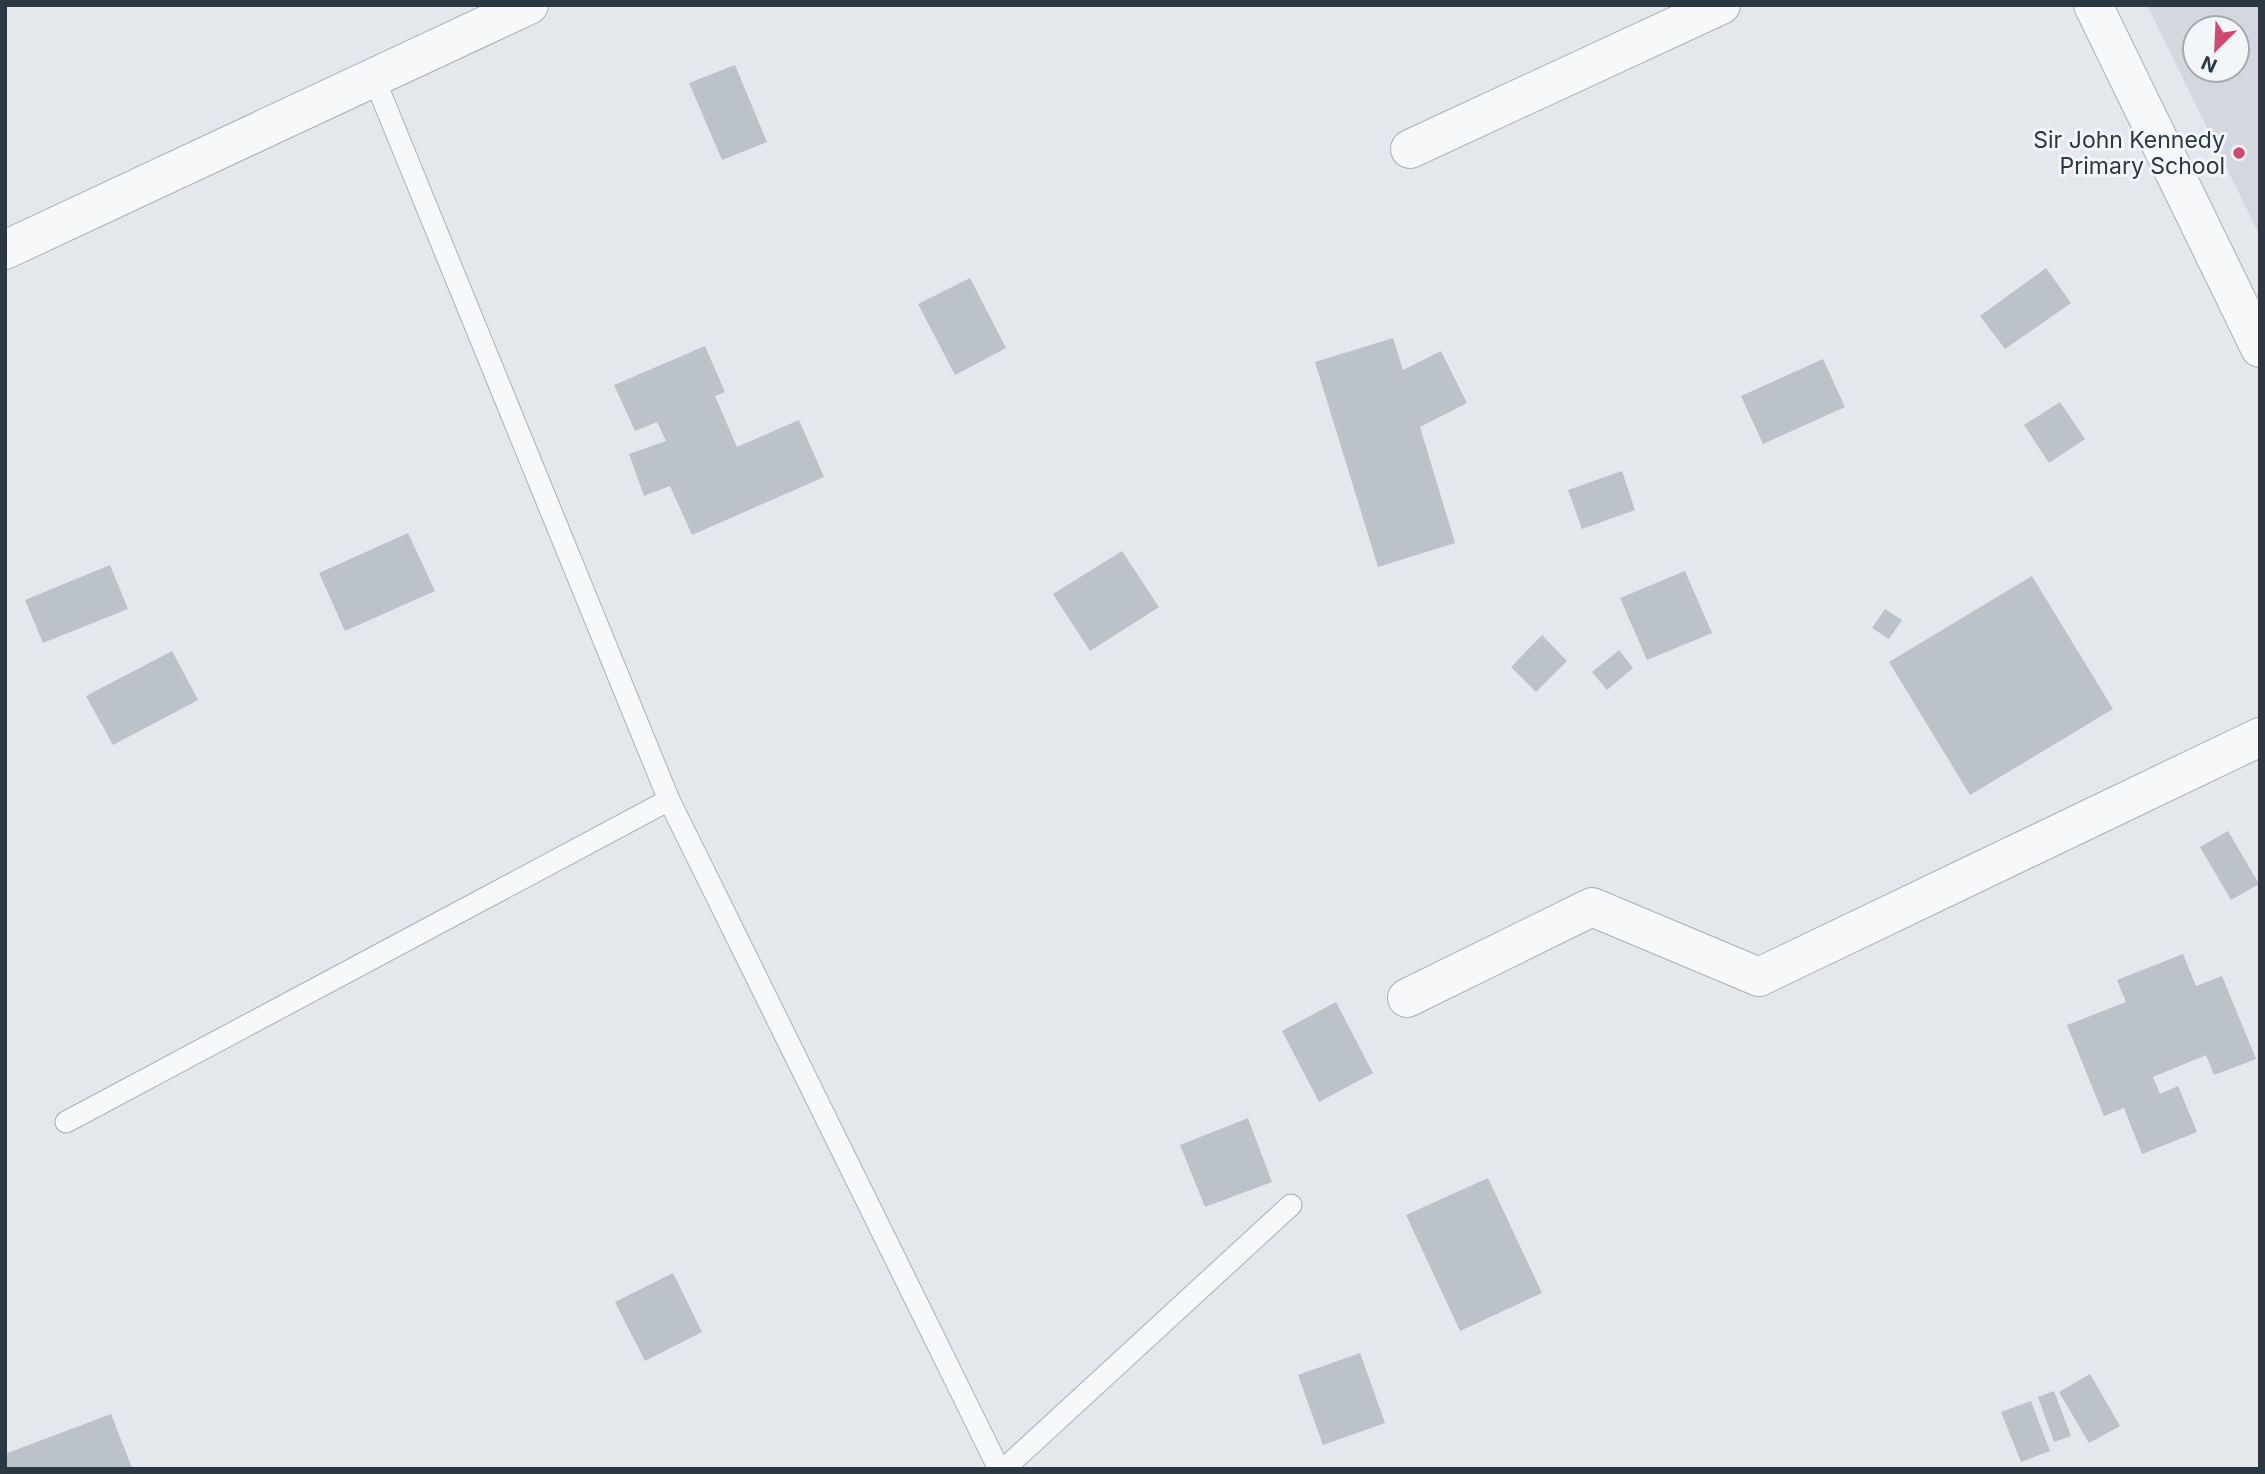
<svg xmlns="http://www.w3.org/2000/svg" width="2265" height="1474" viewBox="0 0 2265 1474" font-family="Inter,sans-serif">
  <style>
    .built { fill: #d2d8de; fill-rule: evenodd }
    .building { fill: #bbc2c9 }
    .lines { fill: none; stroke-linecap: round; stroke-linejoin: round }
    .lane-casing { stroke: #a9b0b6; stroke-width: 23 }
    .street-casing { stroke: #a9b0b6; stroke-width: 40 }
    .lane { stroke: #f6f8fa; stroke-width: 21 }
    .street { stroke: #f6f8fa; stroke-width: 38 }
    .poi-dot { fill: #d04973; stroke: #f3f6f9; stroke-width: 2.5 }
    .labels { text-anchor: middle; stroke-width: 6; stroke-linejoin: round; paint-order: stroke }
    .poi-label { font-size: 23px; fill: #2b3844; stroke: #f3f6f9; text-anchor: end }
  </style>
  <rect width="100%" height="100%" fill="#e4e8ec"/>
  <!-- built -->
  <path class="built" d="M2147,5H2260V236ZM2195,28H2237V70H2195Z"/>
  <!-- building -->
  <g class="building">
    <path d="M735,65L767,142L722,160L689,83Z"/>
    <path d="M2046,268L2071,303L2005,349L1980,316Z"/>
    <path d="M970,278L1006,348L955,375L918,304Z"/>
    <path d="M1393,338L1403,370L1441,351L1467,403L1420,427L1455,543L1378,567L1315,362Z"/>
    <path d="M705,346L725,392L715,396L737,447L799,420L824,477L692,535L670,486L644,496L629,454L666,441L657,422L635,431L614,385Z"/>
    <path d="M1823,359L1845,407L1763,444L1741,396Z"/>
    <path d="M2060,402L2085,439L2049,463L2024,425Z"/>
    <path d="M1622,471L1635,510L1582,529L1568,490Z"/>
    <path d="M408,533L435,591L345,631L319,573Z"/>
    <path d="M1122,551L1159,607L1090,651L1053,594Z"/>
    <path d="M110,565L128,609L43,643L25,600Z"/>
    <path d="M1685,571L1712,633L1647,660L1620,598Z"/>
    <path d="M2032,576L2113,709L1970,795L1889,662Z"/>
    <path d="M1885,609L1902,620L1889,639L1872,628Z"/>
    <path d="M1542,635L1567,661L1536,692L1511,667Z"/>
    <path d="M1619,650L1633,668L1607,690L1592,672Z"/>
    <path d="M172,651L198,700L113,745L86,696Z"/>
    <path d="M2228,831L2259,884L2231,900L2200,847Z"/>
    <path d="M2183,954L2196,986L2222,976L2256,1059L2214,1075L2206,1055L2153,1077L2160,1094L2178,1086L2197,1132L2142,1154L2124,1108L2104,1116L2067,1025L2126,1002L2117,980Z"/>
    <path d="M1336,1002L1373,1073L1319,1102L1282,1031Z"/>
    <path d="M1248,1118L1272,1182L1205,1207L1180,1145Z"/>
    <path d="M1488,1178L1542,1293L1460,1331L1406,1215Z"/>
    <path d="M673,1273L702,1332L645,1361L615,1302Z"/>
    <path d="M1360,1353L1385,1423L1323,1445L1298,1375Z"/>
    <path d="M2090,1374L2120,1426L2089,1443L2059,1392Z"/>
    <path d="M2054,1391L2071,1436L2054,1442L2038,1397Z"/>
    <path d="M2031,1401L2050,1451L2021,1462L2001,1412Z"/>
    <path d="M111,1414L132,1468L5,1469V1454Z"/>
  </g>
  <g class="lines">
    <!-- lane casing -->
    <g class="lane-casing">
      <g id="lane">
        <path d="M669,800L999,1469"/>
        <path d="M66,1122L669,800L374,78"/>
        <path d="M1004,1469L1291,1205"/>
      </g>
    </g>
    <!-- street casing -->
    <g class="street-casing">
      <g id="street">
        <path d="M2093,5L2260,348"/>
        <path d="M1410,149L1721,5"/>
        <path d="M5,250L529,5"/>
        <path d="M1407,998L1592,907L1759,977L2260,737"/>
      </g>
    </g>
    <!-- lane -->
    <use href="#lane" class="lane"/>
    <!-- street -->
    <use href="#street" class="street"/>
  </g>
  <!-- markers -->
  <circle class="poi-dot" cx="2239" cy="153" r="7"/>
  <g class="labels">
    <!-- poi labels -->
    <g class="poi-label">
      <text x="2225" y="148">Sir John Kennedy<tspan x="2225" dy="26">Primary School</tspan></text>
    </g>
  </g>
  <!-- border -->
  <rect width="2265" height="1474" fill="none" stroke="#2b3844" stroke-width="14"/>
  <!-- north arrow -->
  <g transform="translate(2216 49) rotate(204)"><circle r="33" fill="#f3f6f9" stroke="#a3aab1" stroke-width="2"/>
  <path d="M0-5L12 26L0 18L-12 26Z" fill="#d04973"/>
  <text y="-10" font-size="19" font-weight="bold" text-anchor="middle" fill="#2b3844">N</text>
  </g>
</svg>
